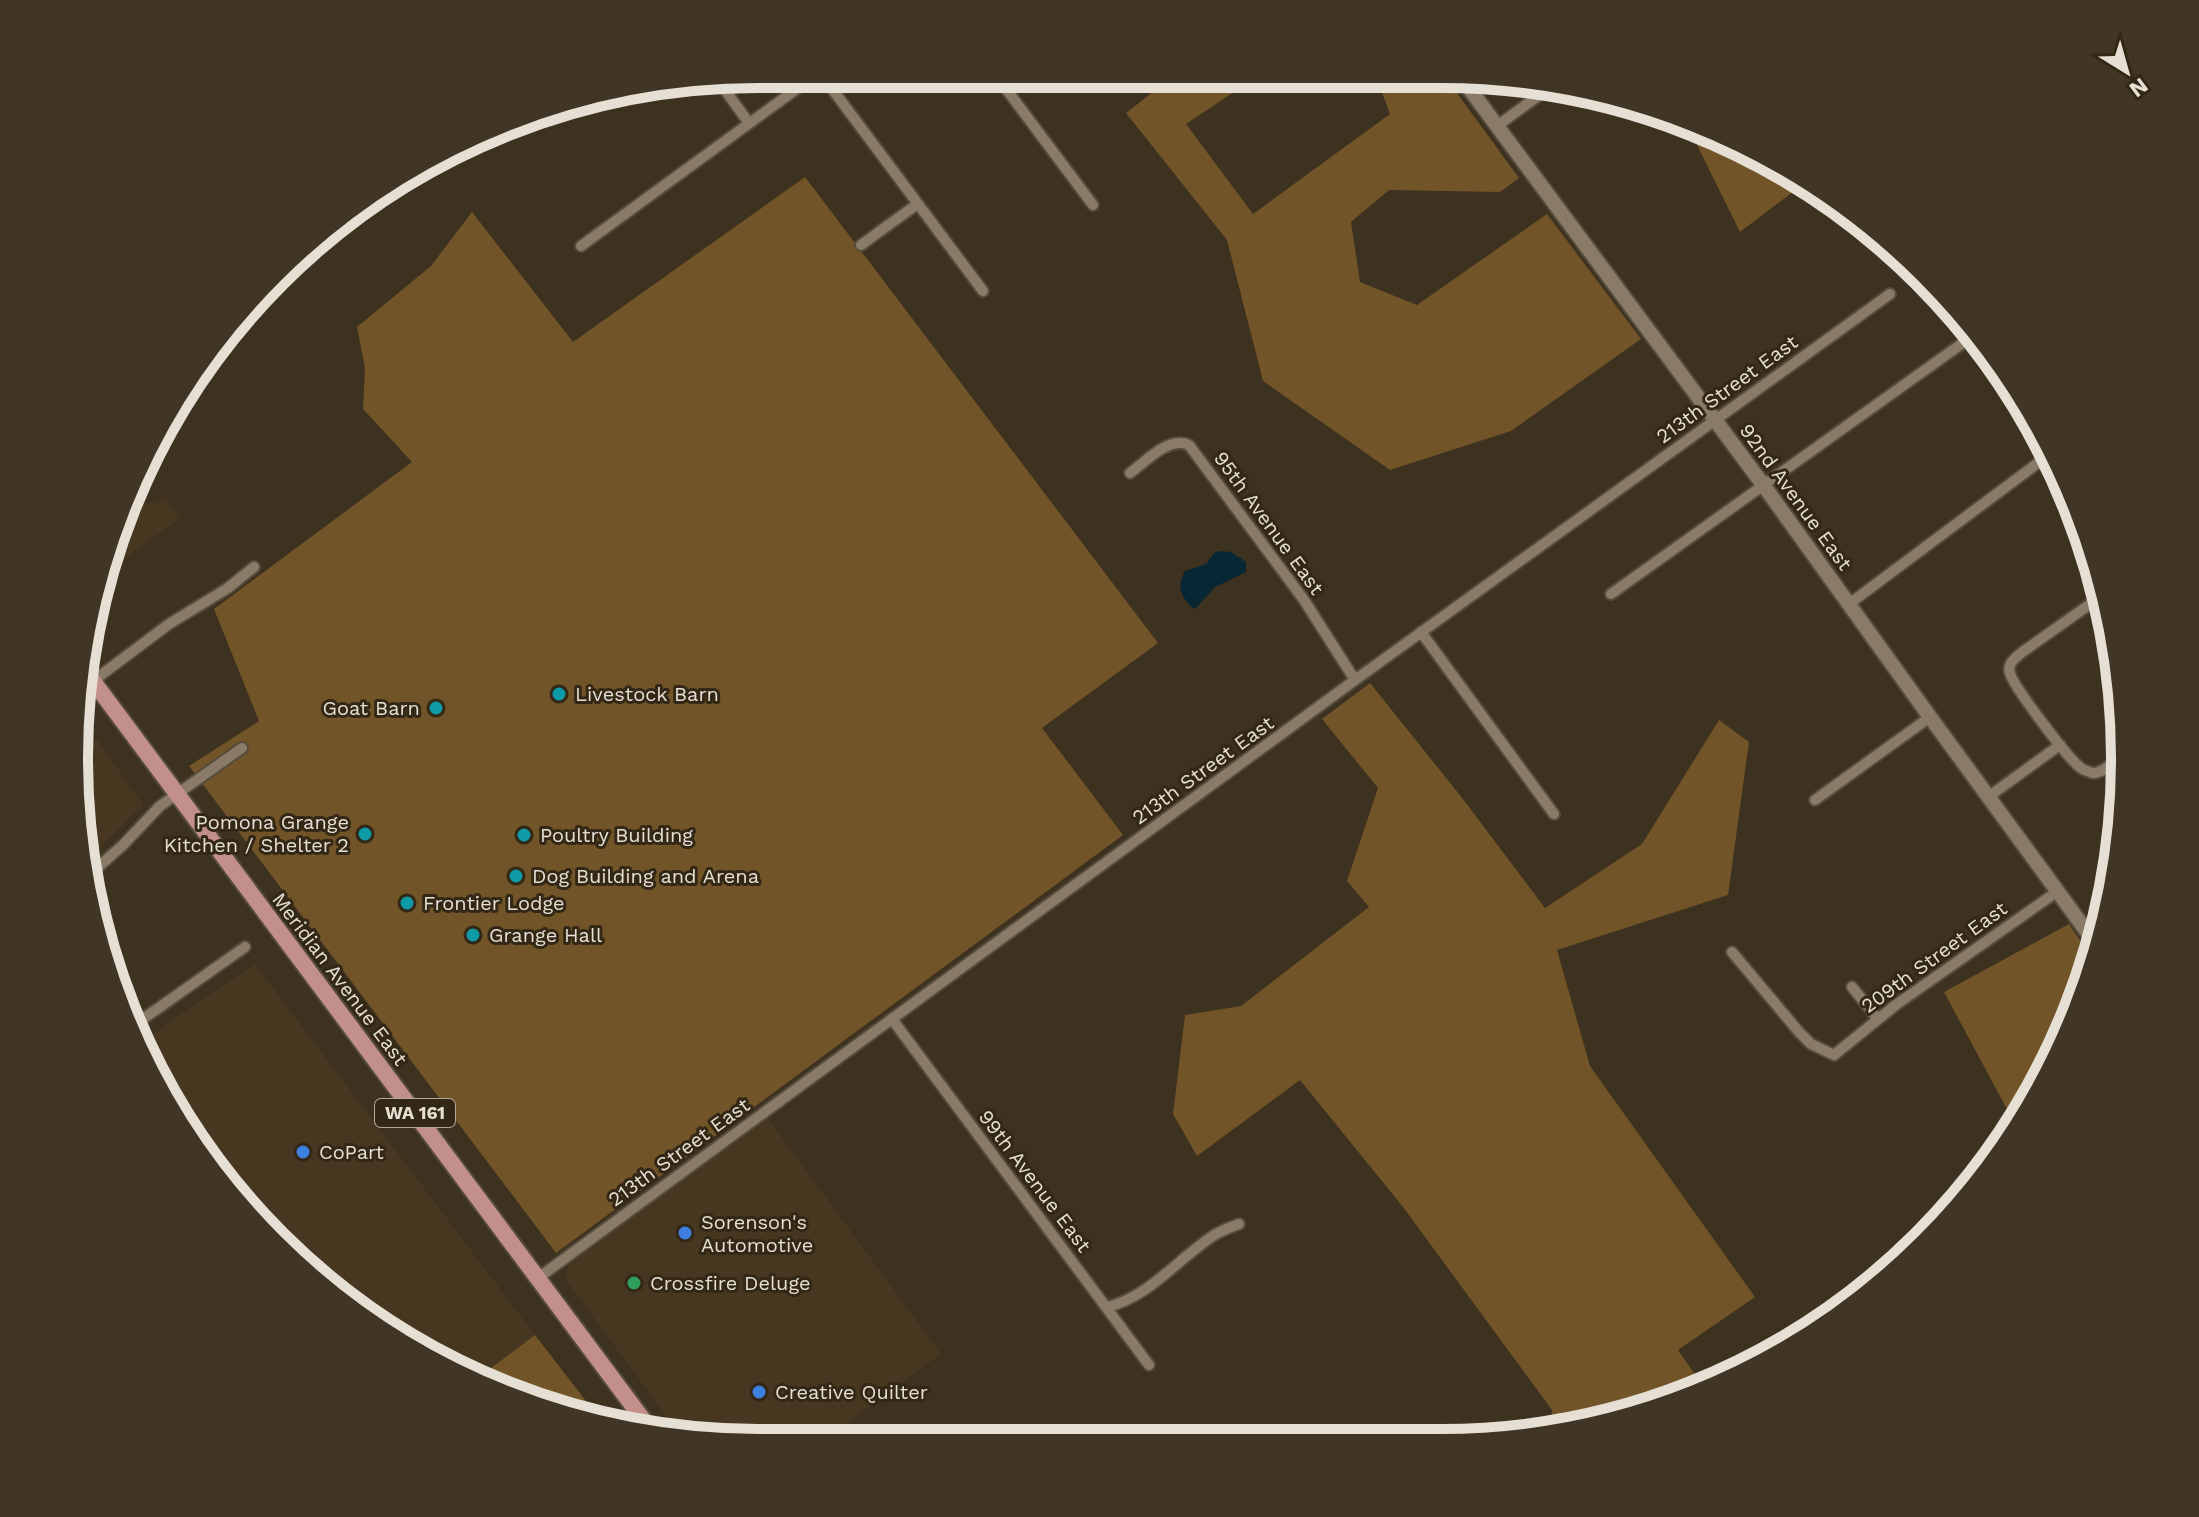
<svg xmlns="http://www.w3.org/2000/svg" width="2199" height="1517" viewBox="0 0 2199 1517" font-family="'Work Sans',sans-serif">
  <style>
    .built { fill: #473720 }
    .green { fill: #715427 }
    .water { fill: #082734 }
    .lines { fill: none; stroke-linecap: round; stroke-linejoin: round }
    .minor-casing { stroke: #564c3d; stroke-width: 14 }
    .tertiary-casing { stroke: #564c3d; stroke-width: 18 }
    .primary-casing { stroke: #564c3d; stroke-width: 20 }
    .minor { stroke: #897b68; stroke-width: 10 }
    .tertiary { stroke: #897b68; stroke-width: 14 }
    .primary { stroke: #c38f8a; stroke-width: 16 }
    .culture-dot { fill: #0f9aa8; stroke: #332716; stroke-width: 3 }
    .shop-dot { fill: #3f7fe0; stroke: #332716; stroke-width: 3 }
    .leisure-dot { fill: #2e9e5b; stroke: #332716; stroke-width: 3 }
    .labels { text-anchor: middle; stroke-width: 6; stroke-linejoin: round; paint-order: stroke }
    .shield { fill: #332716; stroke: #b0a89b; stroke-width: 2 }
    .shield-label { font-size: 18px; font-weight: bold; fill: #e6dfd4 }
    .street-label { font-size: 20px; fill: #e6dfd4; stroke: #332716 }
    .poi-label { font-size: 20px; fill: #e6dfd4; stroke: #332716; text-anchor: start }
    .rim { fill: none; stroke: #e6dfd4; stroke-width: 10 }
  </style>
  <rect width="100%" height="100%" fill="#3d3120"/>
  <!-- built -->
  <g class="built">
    <path d="M126,497L145,504L166,498L179,519L106,572Z"/>
    <path d="M97,739L143,805L86,861L82,750Z"/>
    <path d="M255,964L535,1335L475,1379L378,1327L274,1242L145,1062L139,1043Z"/>
    <path d="M767,1117L941,1354L820,1443H758L680,1435L566,1280L568,1260Z"/>
  </g>
  <!-- green -->
  <g class="green">
    <path d="M1176,74H1241L1243,86L1186,124L1253,214L1390,114L1375,74H1443L1519,178L1500,192L1389,190L1351,222L1360,282L1417,305L1547,214L1641,339L1511,431L1390,470L1263,381L1227,240L1126,113Z"/>
    <path d="M1701,130L1744,145L1801,186L1740,232L1696,143Z"/>
    <path d="M805,177L1158,643L1042,728L1123,835L556,1253L189,766L259,721L214,609L412,462L363,409L365,368L357,327L431,266L472,212L573,342Z"/>
    <path d="M1370,683L1463,799L1545,908L1642,844L1719,720L1749,742L1728,895L1557,950L1590,1066L1755,1297L1678,1350L1703,1386L1574,1430L1553,1432L1552,1410L1403,1207L1300,1080L1197,1156L1173,1114L1185,1015L1241,1006L1369,907L1347,881L1378,788L1322,719Z"/>
    <path d="M2069,924L2092,958L2073,1021L2036,1090L2008,1111L1944,992Z"/>
    <path d="M535,1335L603,1423L496,1391L475,1380Z"/>
  </g>
  <!-- water -->
  <path class="water" d="M1220,551L1231,552L1246,562V572L1215,587L1197,607L1193,609C1181,595 1176,588 1185,571L1206,564L1214,553Z"/>
  <g class="lines">
    <!-- minor casing -->
    <g class="minor-casing">
      <g id="minor">
        <path d="M821,74L983,291"/>
        <path d="M995,74L1093,205"/>
        <path d="M717,79L749,123"/>
        <path d="M1497,126L1553,85"/>
        <path d="M861,245L916,205"/>
        <path d="M581,246L817,74"/>
        <path d="M1130,473C1146,461 1169,436 1189,445L1304,600L1355,680"/>
        <path d="M1611,594L1974,335"/>
        <path d="M2104,600H2096L2021,653C2015,659 2007,663 2010,673C2013,686 2069,760 2081,768C2083,770 2090,772 2093,773C2104,773 2116,760 2124,753"/>
        <path d="M1849,604L2050,454"/>
        <path d="M1421,632L1554,814"/>
        <path d="M93,681L169,624L228,588L254,567"/>
        <path d="M1988,797L2060,745"/>
        <path d="M1815,800L1930,717"/>
        <path d="M87,877L123,845L160,806L242,748"/>
        <path d="M1732,952L1799,1032L1811,1044L1834,1055L1897,1004L2058,891"/>
        <path d="M1852,987L1878,1019"/>
        <path d="M892,1019L1149,1365"/>
        <path d="M133,1026L245,947"/>
        <path d="M2020,1119L2024,1111"/>
        <path d="M538,1278L1355,680L1890,294"/>
        <path d="M1107,1307C1150,1297 1179,1257 1216,1234C1223,1230 1231,1227 1239,1224"/>
        <path d="M1756,1363L1754,1361L1816,1320"/>
      </g>
    </g>
    <!-- tertiary casing -->
    <g class="tertiary-casing">
      <path id="tertiary" d="M1460,76L1764,486L1930,717L2096,944"/>
    </g>
    <!-- primary casing -->
    <g class="primary-casing">
      <path id="primary" d="M81,665L653,1433"/>
    </g>
    <!-- minor -->
    <use href="#minor" class="minor"/>
    <!-- tertiary -->
    <use href="#tertiary" class="tertiary"/>
    <!-- primary -->
    <use href="#primary" class="primary"/>
  </g>
  <!-- markers -->
  <g class="culture-dot">
    <circle cx="559" cy="694" r="8"/>
    <circle cx="436" cy="708" r="8"/>
    <circle cx="365" cy="834" r="8"/>
    <circle cx="524" cy="835" r="8"/>
    <circle cx="516" cy="876" r="8"/>
    <circle cx="407" cy="903" r="8"/>
    <circle cx="473" cy="935" r="8"/>
  </g>
  <g class="shop-dot">
    <circle cx="303" cy="1152" r="8"/>
    <circle cx="685" cy="1233" r="8"/>
    <circle cx="759" cy="1392" r="8"/>
  </g>
  <circle class="leisure-dot" cx="634" cy="1283" r="8"/>
  <g class="labels">
    <!-- shield labels -->
    <rect class="shield" x="375" y="1099" width="80" height="28" rx="6"/>
    <g class="shield-label">
      <text x="415" y="1119">WA 161</text>
    </g>
    <!-- street labels -->
    <g class="street-label">
      <text transform="translate(1727 389) rotate(-36)" y="7">213th Street East</text>
      <text transform="translate(1796 497) rotate(54)" y="7">92nd Avenue East</text>
      <text transform="translate(1269 523) rotate(54)" y="7">95th Avenue East</text>
      <text transform="translate(1203 770) rotate(-36)" y="7">213th Street East</text>
      <text transform="translate(1934 957) rotate(-36)" y="7">209th Street East</text>
      <text transform="translate(340 979) rotate(53)" y="7">Meridian Avenue East</text>
      <text transform="translate(679 1152) rotate(-36)" y="7">213th Street East</text>
      <text transform="translate(1035 1181) rotate(53)" y="7">99th Avenue East</text>
    </g>
    <!-- poi labels -->
    <g class="poi-label">
      <text x="575" y="701">Livestock Barn</text>
      <text x="420" y="715" text-anchor="end">Goat Barn</text>
      <text x="349" y="829" text-anchor="end">Pomona Grange<tspan x="349" dy="23">Kitchen / Shelter 2</tspan></text>
      <text x="540" y="842">Poultry Building</text>
      <text x="532" y="883">Dog Building and Arena</text>
      <text x="423" y="910">Frontier Lodge</text>
      <text x="489" y="942">Grange Hall</text>
      <text x="319" y="1159">CoPart</text>
      <text x="701" y="1229">Sorenson's<tspan x="701" dy="23">Automotive</tspan></text>
      <text x="650" y="1290">Crossfire Deluge</text>
      <text x="775" y="1399">Creative Quilter</text>
    </g>
  </g>
  <!-- crop -->
  <path d="M0 0H2199V1517H0ZM758 88H1441A670 670 0 0 1 2111 758V759A670 670 0 0 1 1441 1429H758A670 670 0 0 1 88 759V758A670 670 0 0 1 758 88Z" fill="#413625" fill-rule="evenodd"/>
  <path class="rim" d="M758 88H1441A670 670 0 0 1 2111 758V759A670 670 0 0 1 1441 1429H758A670 670 0 0 1 88 759V758A670 670 0 0 1 758 88Z"/>
  <!-- north arrow -->
  <g transform="translate(2127 72) rotate(143)" stroke="#332716" stroke-width="6" paint-order="stroke">
  <path d="M0-6L14 30L0 20L-14 30Z" fill="#e6dfd4"/>
  <text y="-12" font-size="22" font-weight="bold" text-anchor="middle" fill="#e6dfd4">N</text>
  </g>
</svg>
